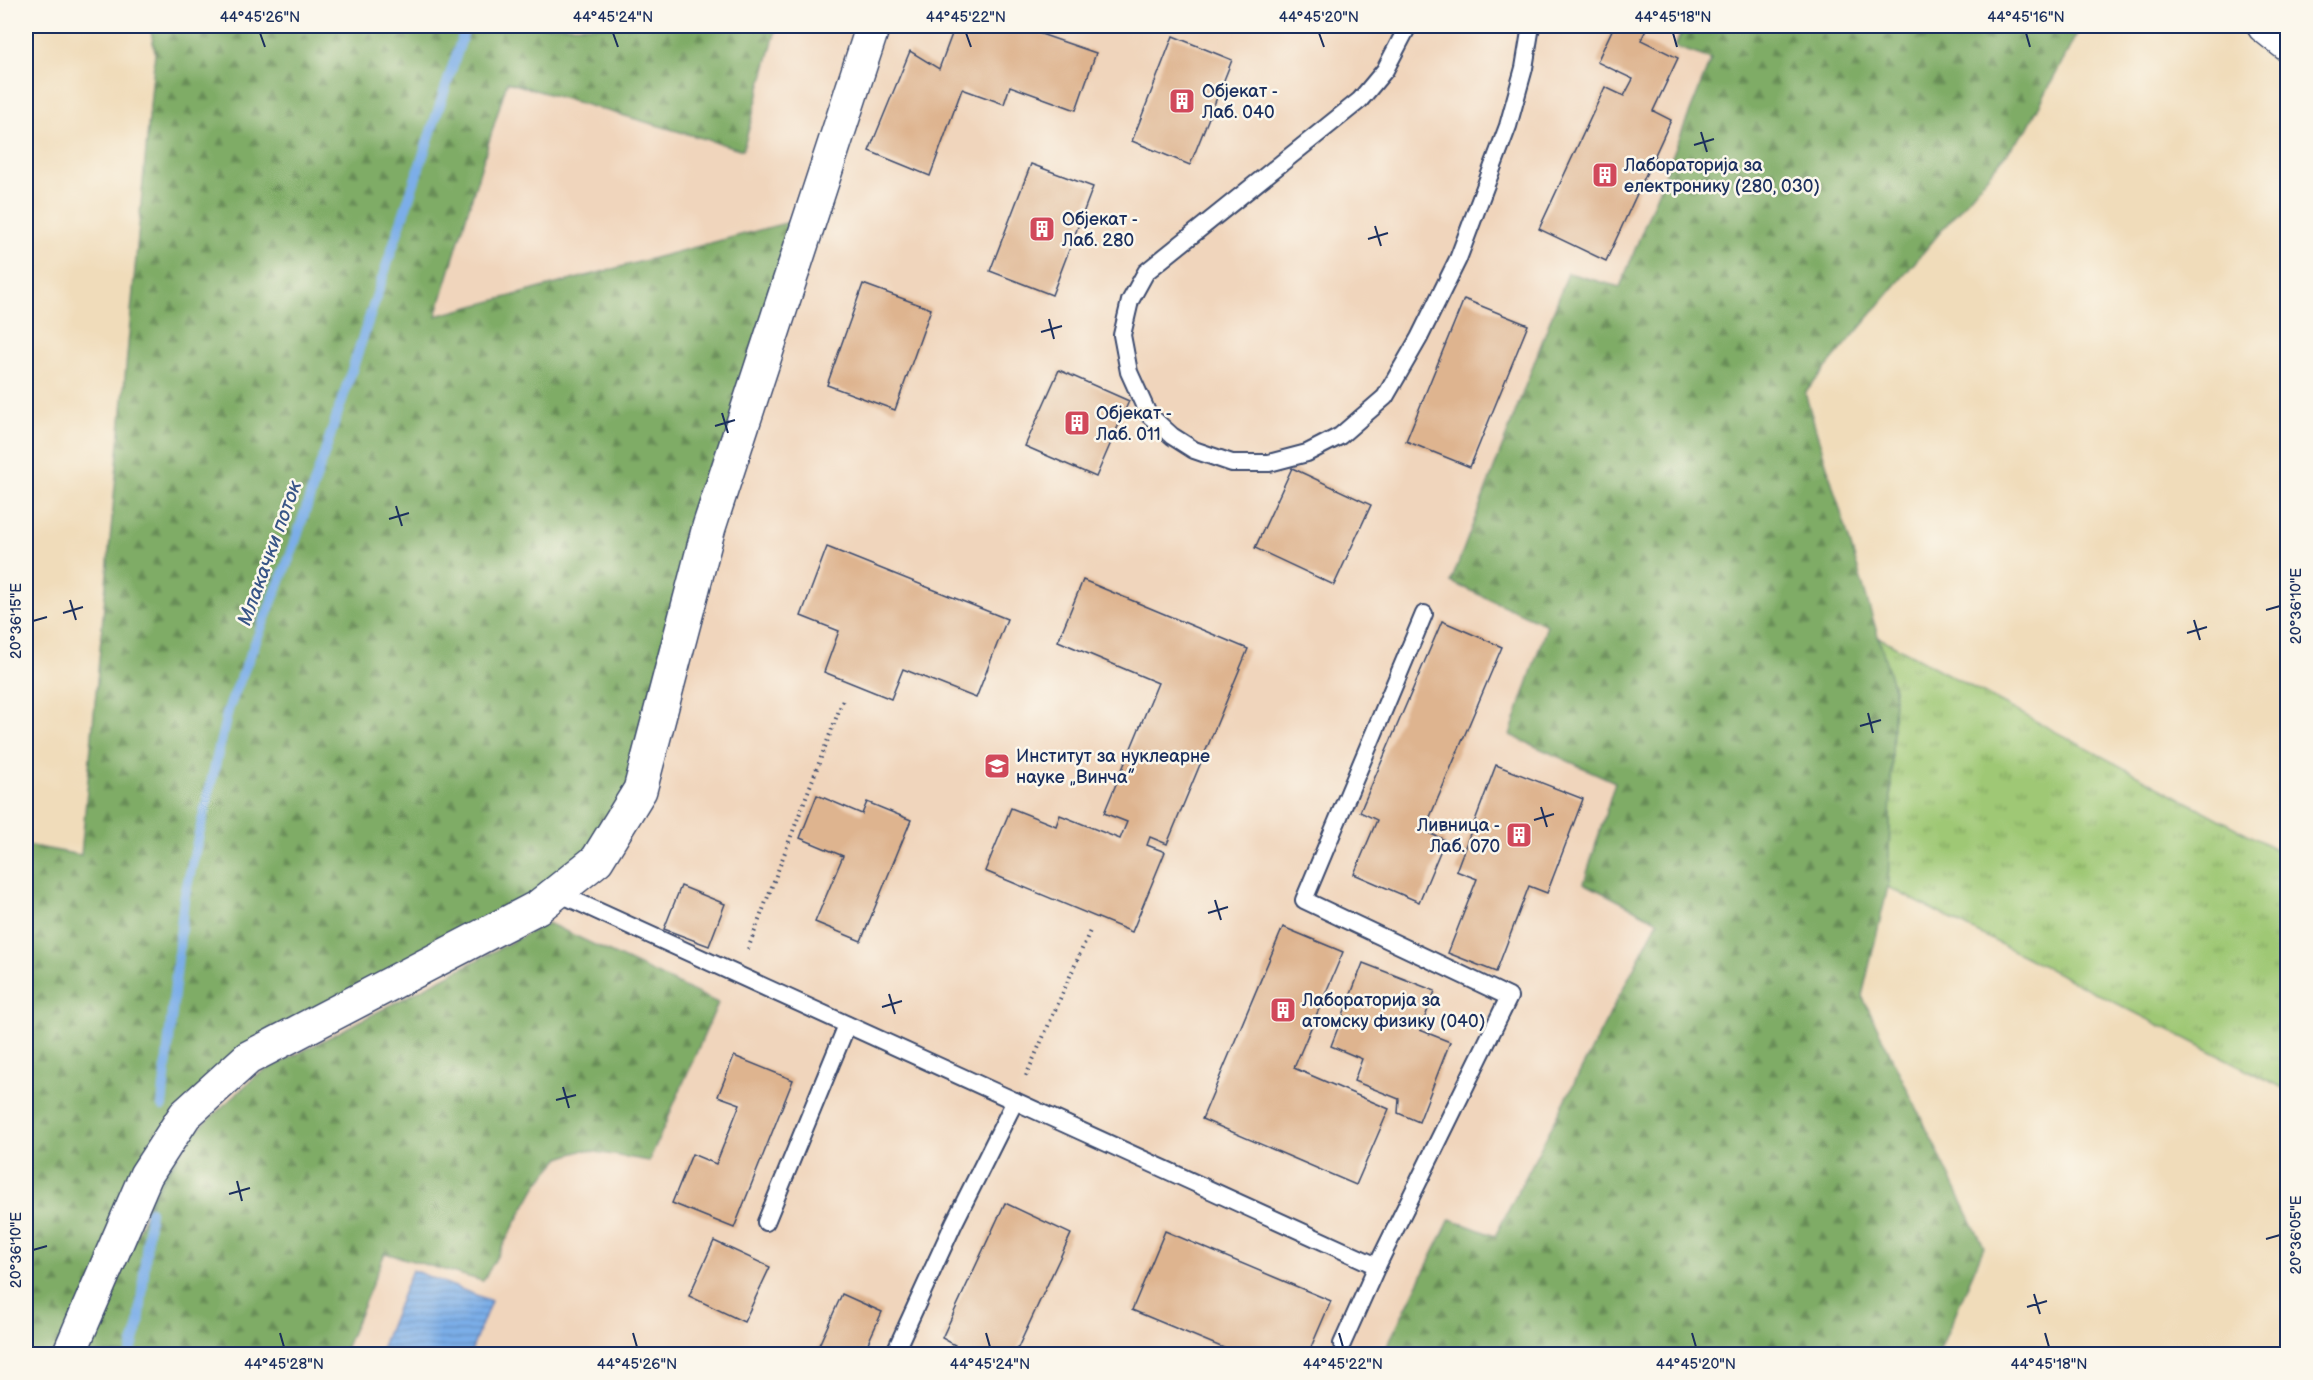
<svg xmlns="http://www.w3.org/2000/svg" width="2313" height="1380" viewBox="0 0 2313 1380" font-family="'Balsamiq Sans',sans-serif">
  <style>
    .built { fill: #f0d5bc }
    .grass { fill: url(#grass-tufts); stroke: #5d7c69; stroke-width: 1.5 }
    .forest { fill: url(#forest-firs); stroke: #4d6e62; stroke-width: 1.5 }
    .water { fill: url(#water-rules); stroke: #4b6ea3; stroke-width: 1.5 }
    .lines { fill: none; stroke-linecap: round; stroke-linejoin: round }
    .stream { stroke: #7baee8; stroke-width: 10 }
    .building { fill: #deb48f }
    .lane-casing { stroke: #3b496c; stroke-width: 20 }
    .street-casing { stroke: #3b496c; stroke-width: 36 }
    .path { stroke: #3b496c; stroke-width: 4; stroke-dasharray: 1.5 4.5; stroke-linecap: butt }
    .lane { stroke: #fff; stroke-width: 16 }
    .street { stroke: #fff; stroke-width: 33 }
    .ticks { fill: none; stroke: #1b2f5e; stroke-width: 2 }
    .labels { text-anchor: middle; stroke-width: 5; stroke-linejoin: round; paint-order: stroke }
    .poi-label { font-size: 18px; fill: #1b2f5e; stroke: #fbf7ec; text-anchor: start }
    .water-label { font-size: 20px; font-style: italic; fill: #385587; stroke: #fbf7ec }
    .neatline { fill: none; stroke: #1b2f5e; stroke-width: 2 }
    .ticks-label { font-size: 15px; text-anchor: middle; fill: #1b2f5e }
  </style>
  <defs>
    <pattern id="grass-tufts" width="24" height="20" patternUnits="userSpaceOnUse" patternTransform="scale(1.5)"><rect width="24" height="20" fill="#9fc874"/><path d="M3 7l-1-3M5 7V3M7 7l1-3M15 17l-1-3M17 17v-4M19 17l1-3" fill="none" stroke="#81a362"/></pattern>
    <pattern id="forest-firs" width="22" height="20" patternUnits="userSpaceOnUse" patternTransform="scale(1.5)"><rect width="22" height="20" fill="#7fac66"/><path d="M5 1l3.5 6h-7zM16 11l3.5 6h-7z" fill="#678c57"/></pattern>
    <pattern id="water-rules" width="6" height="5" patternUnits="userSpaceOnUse" patternTransform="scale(1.5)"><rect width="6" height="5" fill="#7baee8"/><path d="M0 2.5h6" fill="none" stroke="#648ebf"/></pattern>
  </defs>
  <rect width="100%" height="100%" fill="#fbf7ec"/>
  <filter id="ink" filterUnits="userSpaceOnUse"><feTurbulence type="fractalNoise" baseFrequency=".0167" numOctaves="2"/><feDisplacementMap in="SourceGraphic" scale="12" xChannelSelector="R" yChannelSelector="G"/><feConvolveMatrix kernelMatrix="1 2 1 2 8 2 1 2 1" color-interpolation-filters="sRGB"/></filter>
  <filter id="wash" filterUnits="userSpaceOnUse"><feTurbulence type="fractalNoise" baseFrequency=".008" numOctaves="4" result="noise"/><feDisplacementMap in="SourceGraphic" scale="24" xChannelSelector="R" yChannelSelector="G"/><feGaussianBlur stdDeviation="1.35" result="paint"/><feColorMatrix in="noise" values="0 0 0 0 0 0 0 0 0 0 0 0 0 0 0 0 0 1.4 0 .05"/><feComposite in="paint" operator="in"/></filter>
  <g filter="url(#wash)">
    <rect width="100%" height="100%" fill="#f0dcba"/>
    <!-- built -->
    <path class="built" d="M162,26H2081L2027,129L1805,393L1894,689L1888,887L1862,996L1984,1247L1938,1354H26V844L93,857Z"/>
    <!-- grass -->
    <path class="grass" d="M1878,637L2287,855V1090L1888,887L1894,689Z"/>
    <!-- forest -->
    <g class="forest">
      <path d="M150,26H777L743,150L507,82L436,316L797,220L627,788L584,858L544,890L236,1056L59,1354H26V845L81,855L155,52Z"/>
      <path d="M1684,26H2081L2027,129L1805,393L1894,689L1888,887L1862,996L1984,1247L1938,1354H1383L1450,1219L1495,1236L1658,921L1584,883L1615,782L1510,735L1547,625L1451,582L1568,273L1620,287L1711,59L1675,47Z"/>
      <path d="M548,923L718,1003L649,1161L584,1150L560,1158L538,1183L483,1281L385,1253L343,1354H85L155,1192L195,1132L257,1075Z"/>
    </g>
    <!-- water -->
    <path class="water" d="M412,1270L491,1301L470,1354H379Z"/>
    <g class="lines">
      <!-- stream -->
      <g class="stream">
        <path d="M162,1106L184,899L228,710L291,554L466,26"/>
        <path d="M130,1354L139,1325L150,1211"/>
      </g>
    </g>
    <g id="blocks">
      <!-- building -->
      <g class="building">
        <path d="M955,26H1037L1035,32L1096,53L1076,110L1010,86L1004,104L962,89L930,176L869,151L910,51L939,69Z"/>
        <path d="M1614,26H1648L1641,40L1678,58L1653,111L1671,120L1606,261L1539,229L1605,87L1624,96L1633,79L1597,62Z"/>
        <path d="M1173,36L1232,60L1190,165L1132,141Z"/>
        <path d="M1031,164L1093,187L1052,295L990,271Z"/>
        <path d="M863,284L931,309L895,410L827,385Z"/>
        <path d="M1464,299L1528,325L1470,467L1406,441Z"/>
        <path d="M1059,370L1129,401L1096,477L1025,446Z"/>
        <path d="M1292,468L1371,505L1334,585L1255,548Z"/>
        <path d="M827,547L1007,619L976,698L903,669L891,699L824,672L839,631L801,616Z"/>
        <path d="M1083,580L1248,649L1167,844L1150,837L1147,845L1165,852L1132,932L985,871L1011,808L1056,826L1060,815L1120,839L1127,822L1104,813L1158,683L1058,641Z"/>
        <path d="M1442,621L1502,647L1424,831L1445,840L1419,902L1354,874L1377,820L1360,812Z"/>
        <path d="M1496,765L1583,799L1547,893L1529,886L1496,972L1448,953L1477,879L1456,871Z"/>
        <path d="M817,795L862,814L867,802L911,820L861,941L815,922L843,856L800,838Z"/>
        <path d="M681,886L725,904L709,946L664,929Z"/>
        <path d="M1283,927L1343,952L1294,1068L1389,1109L1356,1185L1202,1119Z"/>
        <path d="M1363,963L1435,991L1420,1030L1450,1042L1419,1122L1398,1113L1399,1099L1354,1081L1362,1059L1331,1046Z"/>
        <path d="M734,1056L793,1080L734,1228L672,1203L692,1154L716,1164L740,1104L718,1096Z"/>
        <path d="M1005,1203L1071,1234L1015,1354H951L955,1345L942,1338Z"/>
        <path d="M1165,1231L1331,1301L1308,1354H1238L1132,1310Z"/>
        <path d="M714,1241L770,1267L744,1322L689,1296Z"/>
        <path d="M842,1294L882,1312L863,1354H815Z"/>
      </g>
    </g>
  </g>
  <g filter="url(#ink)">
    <use href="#blocks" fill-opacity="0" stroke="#3b496c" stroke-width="1.5"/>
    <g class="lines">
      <!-- lane casing -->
      <g class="lane-casing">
        <g id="lane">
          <path d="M1408,26L1385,70L1360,100L1146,272L1130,301L1122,335L1129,372L1148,414L1172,436L1194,450L1232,463H1269L1307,453L1340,436L1385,397L1419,338L1458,259L1508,126L1524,68L1531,26"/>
          <path d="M556,892L1377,1266"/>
          <path d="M766,1222L847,1025"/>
          <path d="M1342,1344L1377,1266L1509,997L1304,900L1424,614"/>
          <path d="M894,1354L954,1223L1015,1101"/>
        </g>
      </g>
      <!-- street casing -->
      <g class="street-casing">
        <g id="street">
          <path d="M2264,26L2288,45"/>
          <path d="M69,1354L146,1175L185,1115L248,1058L538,907L597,860L640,790L709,527L873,26"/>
        </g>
      </g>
      <!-- path -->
      <g class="path">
        <path d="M748,949L843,700"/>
        <path d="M1026,1076L1090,931"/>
      </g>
      <!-- lane -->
      <use href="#lane" class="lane"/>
      <!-- street -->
      <use href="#street" class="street"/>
    </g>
  </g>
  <!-- ticks -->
  <path class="ticks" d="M260,33L265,47M613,33L618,47M966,33L971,47M1319,33L1324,47M1673,33L1677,47M2026,33L2030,47M1701,132L1707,152M1694,145L1714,139M1375,226L1381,246M1368,239L1388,233M1049,319L1054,339M1041,332L1062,326M722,413L728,433M715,426L735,420M396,506L402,526M389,519L409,513M70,600L76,620M2266,610L2280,606M63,613L83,607M2194,620L2200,640M33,621L47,617M2187,633L2207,627M1868,713L1873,733M1860,726L1881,720M1541,807L1547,827M1534,820L1554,814M1215,900L1221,920M1208,913L1228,907M889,994L895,1014M882,1007L902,1001M563,1087L569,1108M556,1100L576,1095M237,1181L242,1201M229,1194L250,1188M2266,1239L2280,1235M33,1250L47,1246M2034,1294L2040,1314M2027,1307L2047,1301M280,1333L284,1347M633,1333L637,1347M986,1333L990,1347M1339,1333L1343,1347M1692,1333L1696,1347M2045,1333L2049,1347"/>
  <!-- icons -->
  <defs>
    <g id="building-square" transform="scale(1.35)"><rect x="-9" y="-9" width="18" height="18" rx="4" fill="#d1495b" stroke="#fbf7ec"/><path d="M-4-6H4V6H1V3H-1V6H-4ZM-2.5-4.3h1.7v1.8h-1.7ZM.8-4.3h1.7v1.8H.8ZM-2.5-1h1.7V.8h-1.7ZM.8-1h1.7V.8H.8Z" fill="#fff"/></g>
    <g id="university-square" transform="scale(1.35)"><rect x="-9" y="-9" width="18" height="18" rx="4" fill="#d1495b" stroke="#fbf7ec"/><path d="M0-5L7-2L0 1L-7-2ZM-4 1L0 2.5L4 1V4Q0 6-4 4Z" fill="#fff"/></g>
  </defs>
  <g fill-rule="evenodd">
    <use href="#building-square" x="1182" y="101"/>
    <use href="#building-square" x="1605" y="175"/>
    <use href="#building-square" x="1042" y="229"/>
    <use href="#building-square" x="1077" y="423"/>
    <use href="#university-square" x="997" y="766"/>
    <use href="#building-square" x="1519" y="835"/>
    <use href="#building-square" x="1283" y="1010"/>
  </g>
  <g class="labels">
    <!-- poi labels -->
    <g class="poi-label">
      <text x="1202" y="97">Објекат -<tspan x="1202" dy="21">Лаб. 040</tspan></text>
      <text x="1624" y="171">Лабораторија за<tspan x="1624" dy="21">електронику (280, 030)</tspan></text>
      <text x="1062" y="225">Објекат -<tspan x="1062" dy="21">Лаб. 280</tspan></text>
      <text x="1096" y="419">Објекат -<tspan x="1096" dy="21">Лаб. 011</tspan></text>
      <text x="1016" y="762">Институт за нуклеарне<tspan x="1016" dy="21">науке „Винча”</tspan></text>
      <text x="1500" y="831" text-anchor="end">Ливница -<tspan x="1500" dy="21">Лаб. 070</tspan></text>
      <text x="1302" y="1006">Лабораторија за<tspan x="1302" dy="21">атомску физику (040)</tspan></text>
    </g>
    <!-- water labels -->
    <g class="water-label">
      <text transform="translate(269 553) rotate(-70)" y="7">Млакачки поток</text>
    </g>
  </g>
  <!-- margin -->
  <rect width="2313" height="1380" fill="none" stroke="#fbf7ec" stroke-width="66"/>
  <rect x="33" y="33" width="2247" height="1314" class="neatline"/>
  <g class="ticks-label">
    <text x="260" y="22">44°45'26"N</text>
    <text x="613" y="22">44°45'24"N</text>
    <text x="966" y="22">44°45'22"N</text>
    <text x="1319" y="22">44°45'20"N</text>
    <text x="1673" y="22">44°45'18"N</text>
    <text x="2026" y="22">44°45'16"N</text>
    <text transform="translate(2296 606) rotate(-90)" y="5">20°36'10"E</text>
    <text transform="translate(16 621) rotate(-90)" y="5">20°36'15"E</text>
    <text transform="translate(2296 1235) rotate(-90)" y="5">20°36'05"E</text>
    <text transform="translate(16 1250) rotate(-90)" y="5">20°36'10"E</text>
    <text x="284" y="1369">44°45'28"N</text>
    <text x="637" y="1369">44°45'26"N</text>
    <text x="990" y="1369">44°45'24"N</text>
    <text x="1343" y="1369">44°45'22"N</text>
    <text x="1696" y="1369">44°45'20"N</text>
    <text x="2049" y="1369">44°45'18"N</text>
  </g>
</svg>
